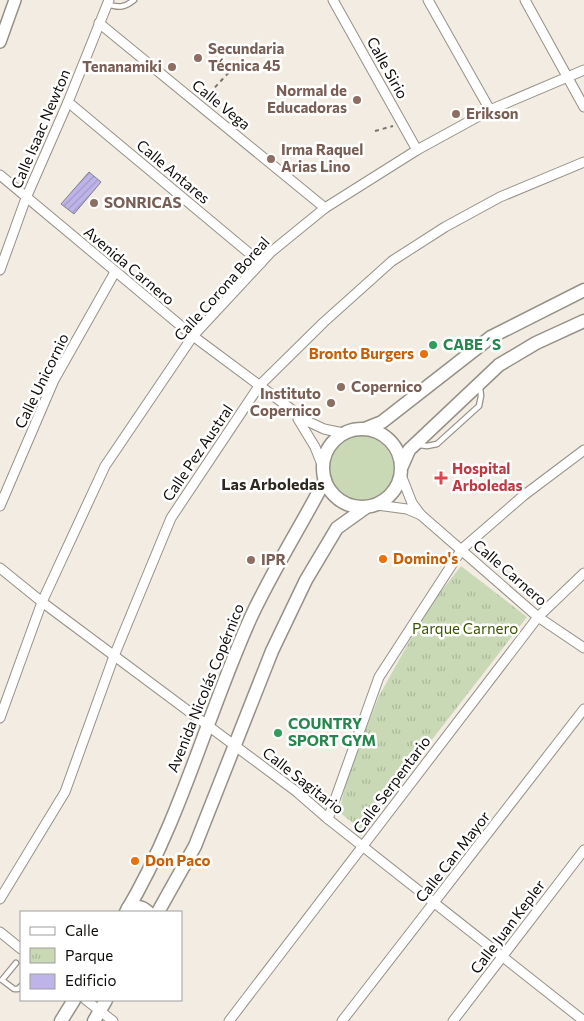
<svg xmlns="http://www.w3.org/2000/svg" width="584" height="1021" viewBox="0 0 584 1021" font-family="Commissioner,sans-serif">
  <style>
    .green { fill: #c9d8b5 }
    .park { fill: url(#park-tufts) }
    .building { fill: url(#building-hatch); stroke: #82808a }
    .lines { fill: none; stroke-linecap: round; stroke-linejoin: round }
    .service-casing { stroke: #969187; stroke-width: 7 }
    .minor-casing { stroke: #969187; stroke-width: 11 }
    .tertiary-casing { stroke: #969187; stroke-width: 14 }
    .secondary-casing { stroke: #969187; stroke-width: 15 }
    .path { stroke: #78746e; stroke-width: 2; stroke-dasharray: 4 4; stroke-linecap: butt }
    .service { stroke: #fff; stroke-width: 4.5 }
    .minor { stroke: #fff; stroke-width: 9 }
    .tertiary { stroke: #fff; stroke-width: 11 }
    .secondary { stroke: #fff; stroke-width: 12 }
    .education-dot { fill: #8d6e63; stroke: #fff; stroke-width: 2 }
    .leisure-dot { fill: #2e9e5b; stroke: #fff; stroke-width: 2 }
    .food-dot { fill: #e8710a; stroke: #fff; stroke-width: 2 }
    .health-dot { fill: #e0444e; stroke: #fff; stroke-width: 2 }
    .labels { text-anchor: middle; stroke-width: 5; stroke-linejoin: round; paint-order: stroke }
    .education-label { font-size: 15px; font-weight: bold; fill: #785e54; stroke: #fff; text-anchor: start }
    .street-label { font-size: 15px; fill: #0e0c09; stroke: #fff }
    .leisure-label { font-size: 15px; font-weight: bold; fill: #27864d; stroke: #fff; text-anchor: start }
    .food-label { font-size: 15px; font-weight: bold; fill: #c56008; stroke: #fff; text-anchor: start }
    .health-label { font-size: 15px; font-weight: bold; fill: #be3a42; stroke: #fff; text-anchor: start }
    .park-label { font-size: 15px; fill: #3b5400; stroke: #fff }
    .neighbourhood-label { font-size: 16px; font-weight: bold; fill: #2d2921; stroke: #fff }
  </style>
  <defs>
    <pattern id="park-tufts" width="24" height="20" patternUnits="userSpaceOnUse" patternTransform="scale(1.25)"><rect width="24" height="20" fill="#c9d8b5"/><path d="M3 7l-1-3M5 7V3M7 7l1-3M15 17l-1-3M17 17v-4M19 17l1-3" fill="none" stroke="#abb89a"/></pattern>
    <pattern id="building-hatch" width="6" height="6" patternUnits="userSpaceOnUse" patternTransform="scale(1.25)"><rect width="6" height="6" fill="#beb4ea"/><path d="M-1 1l2-2M0 6l6-6M5 7l2-2" fill="none" stroke="#a29ac7"/></pattern>
  </defs>
  <rect width="100%" height="100%" fill="#f2ece2"/>
  <!-- green -->
  <circle class="green" cx="359" cy="470" r="35"/>
  <!-- park -->
  <path class="park" d="M461,566L527,617L362,830L339,812L348,774L379,696L428,608Z"/>
  <!-- building -->
  <path class="building" d="M89,172L101,182L74,214L61,204Z"/>
  <g class="lines">
    <!-- service casing -->
    <g class="service-casing">
      <g id="service">
        <path d="M107,4C118,8 124,8 134,0"/>
        <path d="M419,445L427,446L437,444L479,406L481,396L480,387"/>
        <path d="M16,963L2,980L14,989H18L21,986"/>
      </g>
    </g>
    <!-- minor casing -->
    <g class="minor-casing">
      <g id="minor">
        <path d="M333,0L417,150"/>
        <path d="M428,0L490,110"/>
        <path d="M525,0L584,107"/>
        <path d="M99,23L325,208"/>
        <path d="M68,102L261,263"/>
        <path d="M0,175L193,336L307,421L324,429L343,433"/>
        <path d="M0,270L26,198L68,102L109,0"/>
        <path d="M298,419L315,447L323,467"/>
        <path d="M401,475L412,503L421,515L538,617L584,648"/>
        <path d="M377,505L407,509L421,515"/>
        <path d="M0,506L54,380L115,272"/>
        <path d="M0,568L42,602L297,792L328,819L584,1021"/>
        <path d="M0,718L42,602L105,466L193,336L271,252L325,208L417,150L490,110L584,70"/>
        <path d="M328,819L379,677L462,549L523,496L584,450"/>
        <path d="M0,899L65,792L114,656L171,518L259,386L324,322L392,261L445,227L500,197L584,162"/>
        <path d="M0,932L21,949"/>
        <path d="M86,1000L113,1021"/>
        <path d="M229,1021L538,617L584,573"/>
        <path d="M342,1021L584,709"/>
        <path d="M453,1021L584,850"/>
      </g>
    </g>
    <!-- tertiary casing -->
    <g class="tertiary-casing">
      <path id="tertiary" d="M0,42L15,0"/>
    </g>
    <!-- secondary casing -->
    <g class="secondary-casing">
      <g id="secondary">
        <path d="M367,428L382,422L491,337L584,290"/>
        <circle cx="362" cy="468" r="39"/>
        <path d="M402,466L409,450L499,365L536,343L584,321"/>
        <path d="M128,908C136,906 141,906 148,912"/>
        <path d="M126,912C181,820 207,714 251,617C273,570 301,526 325,480"/>
        <path d="M158,912L195,846L272,651L306,580L337,528L365,508"/>
        <path d="M61,1021L74,1000"/>
        <path d="M94,1021L106,1000"/>
      </g>
    </g>
    <!-- path -->
    <g class="path">
      <path d="M204,99L233,68"/>
      <path d="M375,131L393,126"/>
    </g>
    <!-- service -->
    <use href="#service" class="service"/>
    <!-- minor -->
    <use href="#minor" class="minor"/>
    <!-- tertiary -->
    <use href="#tertiary" class="tertiary"/>
    <!-- secondary -->
    <use href="#secondary" class="secondary"/>
  </g>
  <!-- markers -->
  <g class="education-dot">
    <circle cx="198" cy="58" r="5"/>
    <circle cx="172" cy="67" r="5"/>
    <circle cx="357" cy="100" r="5"/>
    <circle cx="456" cy="114" r="5"/>
    <circle cx="271" cy="159" r="5"/>
    <circle cx="94" cy="203" r="5"/>
    <circle cx="341" cy="387" r="5"/>
    <circle cx="331" cy="403" r="5"/>
    <circle cx="251" cy="560" r="5"/>
  </g>
  <g class="leisure-dot">
    <circle cx="433" cy="345" r="5"/>
    <circle cx="278" cy="733" r="5"/>
  </g>
  <g class="food-dot">
    <circle cx="424" cy="354" r="5"/>
    <circle cx="383" cy="559" r="5"/>
    <circle cx="135" cy="861" r="5"/>
  </g>
  <path class="health-dot" d="M438.5 470.5h5v5h5v5h-5v5h-5v-5h-5v-5h5z"/>
  <g class="labels">
    <!-- education labels -->
    <g class="education-label">
      <text x="208" y="54">Secundaria<tspan x="208" dy="17">Técnica 45</tspan></text>
      <text x="162" y="72" text-anchor="end">Tenanamiki</text>
      <text x="347" y="96" text-anchor="end">Normal de<tspan x="347" dy="17">Educadoras</tspan></text>
      <text x="466" y="119">Erikson</text>
      <text x="281" y="155">Irma Raquel<tspan x="281" dy="17">Arias Lino</tspan></text>
      <text x="104" y="208">SONRICAS</text>
      <text x="351" y="392">Copernico</text>
      <text x="321" y="399" text-anchor="end">Instituto<tspan x="321" dy="17">Copernico</tspan></text>
      <text x="261" y="565">IPR</text>
    </g>
    <!-- street labels -->
    <g class="street-label">
      <text transform="translate(387 68) rotate(61)" y="5">Calle Sirio</text>
      <text transform="translate(221 105) rotate(39)" y="5">Calle Vega</text>
      <text transform="translate(41 129) rotate(-67)" y="5">Calle Isaac Newton</text>
      <text transform="translate(173 172) rotate(40)" y="5">Calle Antares</text>
      <text transform="translate(129 266) rotate(40)" y="5">Avenida Carnero</text>
      <text transform="translate(222 289) rotate(-48)" y="5">Calle Corona Boreal</text>
      <text transform="translate(42 381) rotate(-64)" y="5">Calle Unicornio</text>
      <text transform="translate(198 453) rotate(-56)" y="5">Calle Pez Austral</text>
      <text transform="translate(510 573) rotate(41)" y="5">Calle Carnero</text>
      <text transform="translate(206 688) rotate(-68)" y="5">Avenida Nicolás Copérnico</text>
      <text transform="translate(303 781) rotate(38)" y="5">Calle Sagitario</text>
      <text transform="translate(392 785) rotate(-53)" y="5">Calle Serpentario</text>
      <text transform="translate(453 857) rotate(-52)" y="5">Calle Can Mayor</text>
      <text transform="translate(508 927) rotate(-53)" y="5">Calle Juan Kepler</text>
    </g>
    <!-- leisure labels -->
    <g class="leisure-label">
      <text x="443" y="350">CABE´S</text>
      <text x="288" y="729">COUNTRY<tspan x="288" dy="17">SPORT GYM</tspan></text>
    </g>
    <!-- food labels -->
    <g class="food-label">
      <text x="414" y="359" text-anchor="end">Bronto Burgers</text>
      <text x="393" y="564">Domino's</text>
      <text x="145" y="866">Don Paco</text>
    </g>
    <!-- health labels -->
    <g class="health-label">
      <text x="452" y="474">Hospital<tspan x="452" dy="17">Arboledas</tspan></text>
    </g>
    <!-- park labels -->
    <g class="park-label">
      <text x="465" y="634">Parque Carnero</text>
    </g>
    <!-- neighbourhood labels -->
    <g class="neighbourhood-label">
      <text x="273" y="490">Las Arboledas</text>
    </g>
  </g>
  <!-- legend -->
  <rect x="20" y="911" width="162" height="90" fill="#ffffff" stroke="#9f9e9d"/>
  <rect x="30" y="927" width="25" height="8" fill="#ffffff" stroke="#9f9e9d"/>
  <text x="65" y="936" font-size="15" fill="#0e0c09">Calle</text>
  <rect x="30" y="948" width="25" height="15" fill="url(#park-tufts)" stroke="#9f9e9d"/>
  <text x="65" y="961" font-size="15" fill="#0e0c09">Parque</text>
  <rect x="30" y="974" width="25" height="15" fill="#beb4ea" stroke="#9f9e9d"/>
  <text x="65" y="986" font-size="15" fill="#0e0c09">Edificio</text>
</svg>
